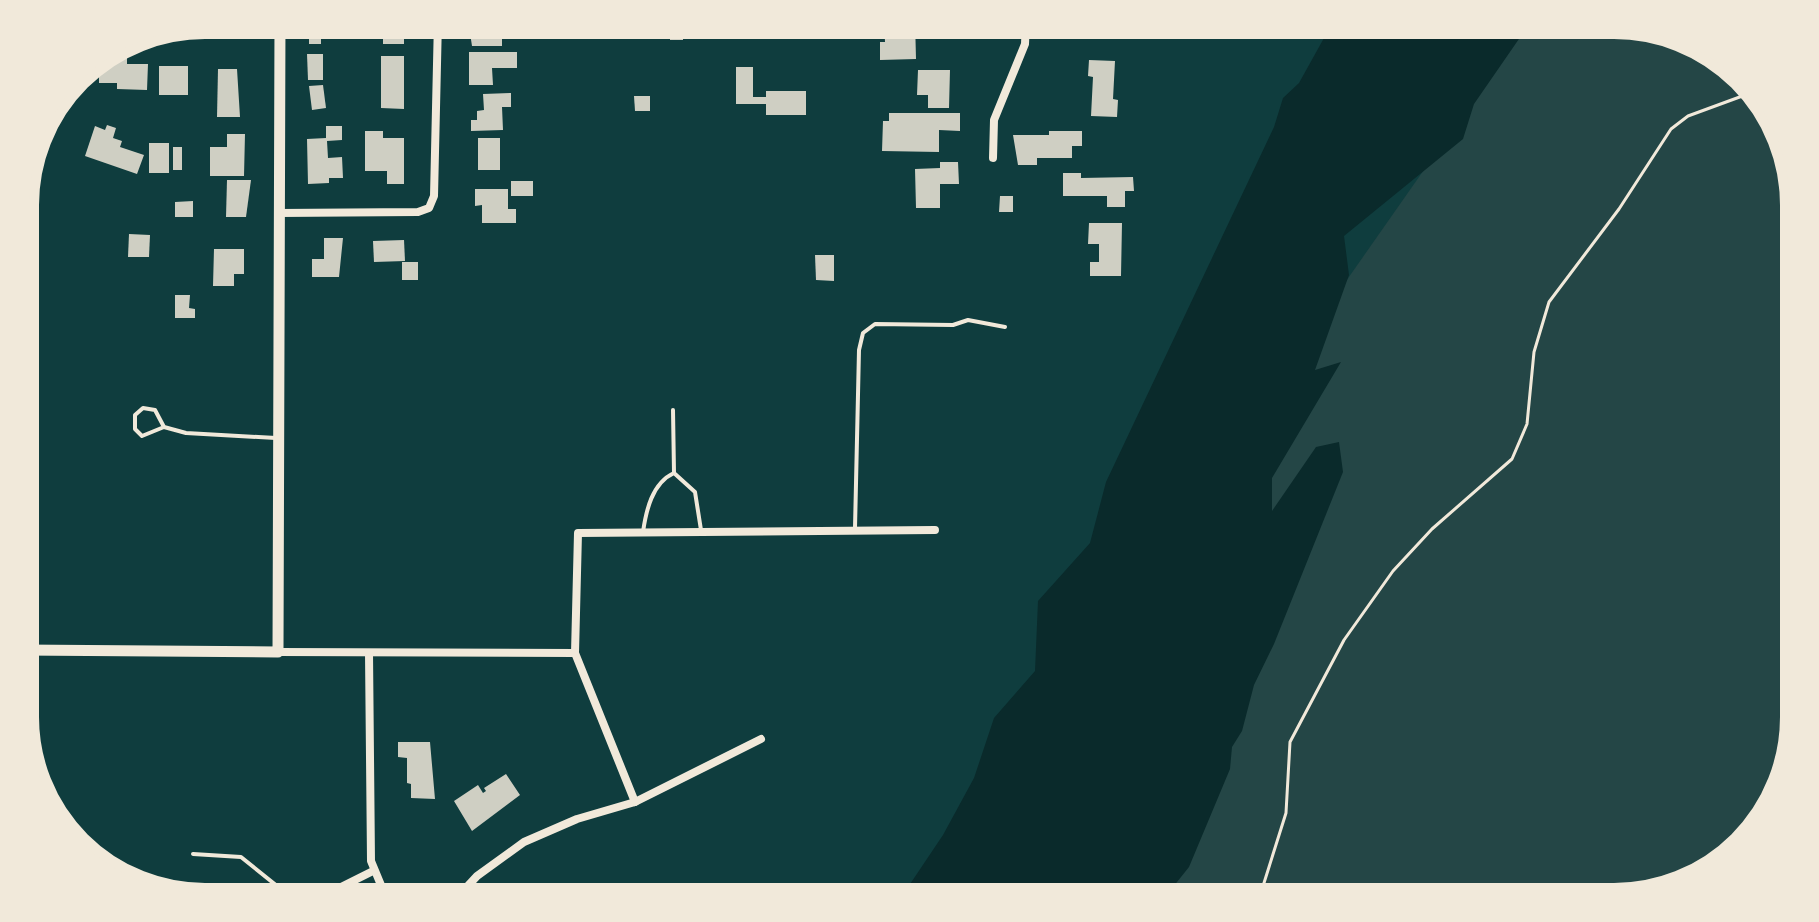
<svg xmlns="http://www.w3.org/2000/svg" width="1819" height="922" viewBox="0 0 1819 922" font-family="Merriweather,serif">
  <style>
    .green { fill: #244646 }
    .water { fill: #0a2a2b }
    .building { fill: #cfcfc3 }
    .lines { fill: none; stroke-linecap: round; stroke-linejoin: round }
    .path { stroke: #f1e9da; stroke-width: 3 }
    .service { stroke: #f1e9da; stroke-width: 4 }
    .minor { stroke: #f1e9da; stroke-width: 8 }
    .tertiary { stroke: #f1e9da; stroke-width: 11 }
    .rim { fill: none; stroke: #f1e9da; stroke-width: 10 }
  </style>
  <rect width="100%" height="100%" fill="#0f3d3e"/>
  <!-- green -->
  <path class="green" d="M1529,20H1614L1696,39L1768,102L1797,181L1799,718L1780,799L1716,871L1626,902H1158L1225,565L1323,314Z"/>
  <!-- water -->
  <path class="water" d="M1334,20H1532L1474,104L1463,139L1344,236L1349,275L1315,370L1341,362L1272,478V511L1316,447L1339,442L1343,472L1274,644L1254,685L1242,731L1232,747L1230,769L1189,867L1161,902H898L943,835L974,778L994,718L1035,671L1038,601L1090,543L1106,482L1274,127L1283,98L1299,83Z"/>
  <!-- building -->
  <g class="building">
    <path d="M205,20H255L254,38L178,33L179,25Z"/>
    <path d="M309,20H335L336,37L321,38V44H309Z"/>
    <path d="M373,20L404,22V44H383V38H373Z"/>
    <path d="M468,20H494V24H502V46H472Z"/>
    <rect x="670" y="20" width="13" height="20"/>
    <path d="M884,20H915L916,59L880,60V42H885Z"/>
    <path d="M1090,22L1105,24L1103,39L1087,36Z"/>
    <path d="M114,47H127V64H148L147,90L117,89V83H99V64H86Z"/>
    <path d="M469,52H517V68H492L493,85H469Z"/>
    <path d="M307,54H323V80H308Z"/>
    <path d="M381,56H404V109L381,108Z"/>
    <path d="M1089,60L1115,61L1113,99L1118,100L1117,117L1091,116L1093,77L1088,76Z"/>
    <rect x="159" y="66" width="29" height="29"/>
    <path d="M736,67H753V97H766V91H806V115H766V104H736Z"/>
    <path d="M218,69H237L240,117H217Z"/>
    <path d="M918,70H950L949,108H928V95H917Z"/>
    <path d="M323,85L326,108L312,110L309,86Z"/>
    <path d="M511,93V107H502L503,130L471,131V120H477V111L484,110L483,94Z"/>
    <path d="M634,96H650V111H635Z"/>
    <path d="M889,113H960V131L939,130V152L882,151L883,121H889Z"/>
    <path d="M107,125L116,128L113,138L122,141L120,147L144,155L137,174L85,156L95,126L105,130Z"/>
    <path d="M326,126H342V140L327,141L328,158L342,157L343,178H329V183L308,184L307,139L326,138Z"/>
    <path d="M365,131H383V138H404V184H387V171H365Z"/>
    <path d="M1049,131H1082V146H1072V158H1037V165H1018L1013,135H1049Z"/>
    <path d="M227,134H245L244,176H210V147H227Z"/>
    <rect x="478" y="138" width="22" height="32"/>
    <rect x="149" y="143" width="20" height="30"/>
    <rect x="173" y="147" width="9" height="23"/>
    <path d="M940,162H958L959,184H940V208H916L915,169L940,168Z"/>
    <path d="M1063,173H1081V178L1133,177L1134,191H1125V207H1107V196H1063Z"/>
    <path d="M227,180H251L246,217H226Z"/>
    <rect x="511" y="181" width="22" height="15"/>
    <path d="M475,189H508V209H516V223H482V205L475,206Z"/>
    <path d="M1000,196H1013V212H999Z"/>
    <path d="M193,201V217H175V202Z"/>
    <path d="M1089,223H1122L1121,276H1090V262H1099V244H1088Z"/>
    <path d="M129,234L150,235L149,257H128Z"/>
    <path d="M324,238H343L339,277H312V259H324Z"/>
    <path d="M404,240L405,261L374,262L373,241Z"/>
    <path d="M214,249H244V274H234V286H213Z"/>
    <path d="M815,255H834V281L816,280Z"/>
    <rect x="402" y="262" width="16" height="18"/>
    <path d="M175,295H190L189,308L195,309V318H175Z"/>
    <path d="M398,742H430L435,799L411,798V784L407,783V758L398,757Z"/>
    <path d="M506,774L520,795L472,831L454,801L478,785L483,793L486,791L484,788Z"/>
  </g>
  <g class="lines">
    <!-- path -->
    <path class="path" d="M1258,902L1286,813L1290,742L1344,640L1393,571L1432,529L1512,459L1527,424L1534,352L1549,302L1619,209L1671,129L1688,116L1756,91"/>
    <!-- service -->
    <g class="service">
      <path d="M673,410L674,473"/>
      <path d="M164,427L142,436L135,429V415L143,408L155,410L164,427L186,433L276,438"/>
      <path d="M855,528L859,350L863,333L875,324L953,325L968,320L1005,327"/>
      <path d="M643,532C646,511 652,483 674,473L695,492L701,530"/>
      <path d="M193,854L241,857L297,902"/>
    </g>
    <!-- minor -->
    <g class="minor">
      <path d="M993,158L994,120L1025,44L1026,20"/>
      <path d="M279,213L418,212L429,208L434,196L438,20"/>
      <path d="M278,652L575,653"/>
      <path d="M369,653L371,861L388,902"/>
      <path d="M635,802L575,653L578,533L935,530"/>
      <path d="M311,902L373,871"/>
      <path d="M453,902L477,876L524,842L577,819L635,802L761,739"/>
    </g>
    <!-- tertiary -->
    <path class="tertiary" d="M21,650L278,652L280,20"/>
  </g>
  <!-- crop -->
  <path d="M0 0H1819V922H0ZM205 34H1614A171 171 0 0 1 1785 205V717A171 171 0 0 1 1614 888H205A171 171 0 0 1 34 717V205A171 171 0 0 1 205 34Z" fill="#f1e9da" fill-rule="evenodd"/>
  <path class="rim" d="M205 34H1614A171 171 0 0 1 1785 205V717A171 171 0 0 1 1614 888H205A171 171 0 0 1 34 717V205A171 171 0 0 1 205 34Z"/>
</svg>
